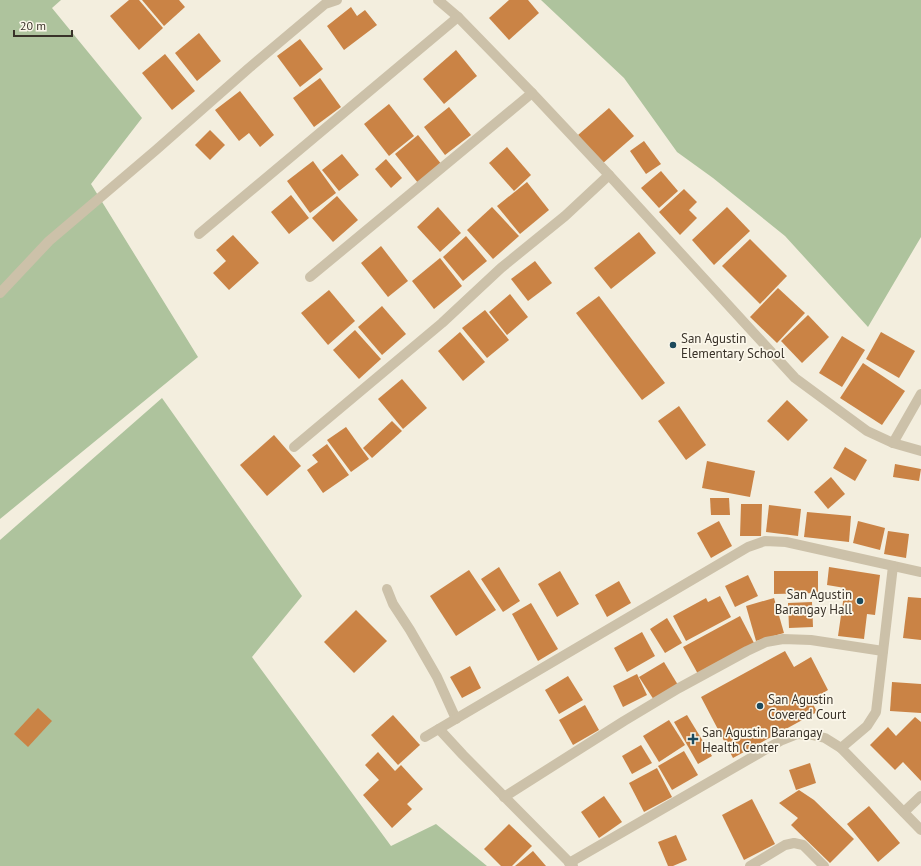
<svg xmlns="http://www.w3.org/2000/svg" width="921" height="866" viewBox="0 0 921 866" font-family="'PT Sans',sans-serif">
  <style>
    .green { fill: #aec39d }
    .building { fill: #ca8345 }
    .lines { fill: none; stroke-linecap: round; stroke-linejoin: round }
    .minor { stroke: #ccc1a9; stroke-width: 10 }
    .poi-dot { fill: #1d4a5d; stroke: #fbf7ea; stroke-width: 1.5 }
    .labels { text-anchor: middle; stroke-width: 3.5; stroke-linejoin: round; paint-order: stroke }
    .poi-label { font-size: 13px; fill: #393229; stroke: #fbf7ea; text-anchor: start }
  </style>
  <rect width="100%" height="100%" fill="#f3eede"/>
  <!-- green -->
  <g class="green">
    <path d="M0,0H61L52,8L142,118L91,184L198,357L0,519Z"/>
    <path d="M541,0H921V237L868,327L785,236L713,178L677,152L624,78Z"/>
    <path d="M162,398L302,596L252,657L391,846L436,824L487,866H0V540Z"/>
  </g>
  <!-- building -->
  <g class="building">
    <path d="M129,0H139L163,28L139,50L110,16Z"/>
    <path d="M142,0H179L185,7L164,26Z"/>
    <path d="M509,0H528L539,13L509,40L489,18Z"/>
    <path d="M351,7L357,16L365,10L377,25L344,50L327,26Z"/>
    <path d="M199,33L221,61L197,81L175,53Z"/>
    <path d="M300,39L323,69L300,87L277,56Z"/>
    <path d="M456,50L477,76L444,104L423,79Z"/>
    <path d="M165,54L195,91L172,110L142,73Z"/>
    <path d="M320,78L341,107L314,127L293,98Z"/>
    <path d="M240,91L274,135L260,147L249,133L239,141L215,110Z"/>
    <path d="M389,104L414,136L389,156L364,124Z"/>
    <path d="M449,107L471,135L445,155L424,127Z"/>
    <path d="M609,108L634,136L602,164L578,135Z"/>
    <path d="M210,130L225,145L210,160L195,145Z"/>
    <path d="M418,135L442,165L418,183L395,154Z"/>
    <path d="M644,141L661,164L646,174L630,151Z"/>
    <path d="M507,147L531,175L514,191L489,163Z"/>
    <path d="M342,154L359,175L339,191L322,170Z"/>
    <path d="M386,159L402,178L391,188L375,169Z"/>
    <path d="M313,161L336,193L310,213L287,181Z"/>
    <path d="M661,171L678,191L659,208L641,188Z"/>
    <path d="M527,182L549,210L520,234L497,206Z"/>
    <path d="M684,189L697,202L689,210L697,218L680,235L659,212Z"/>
    <path d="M291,195L309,218L289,234L271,212Z"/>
    <path d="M337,196L358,220L333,242L312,218Z"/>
    <path d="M438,207L461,233L440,252L417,227Z"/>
    <path d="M492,207L519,236L493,259L467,230Z"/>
    <path d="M727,207L750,231L714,265L692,240Z"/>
    <path d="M639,232L656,253L611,289L594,268Z"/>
    <path d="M233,235L259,263L229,290L213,273L226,261L216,250Z"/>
    <path d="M466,236L487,261L463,281L443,257Z"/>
    <path d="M750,239L787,276L760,304L722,266Z"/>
    <path d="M381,246L408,281L388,297L361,263Z"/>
    <path d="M440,258L462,286L434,309L412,281Z"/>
    <path d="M535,261L552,283L528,301L511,279Z"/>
    <path d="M778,288L805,313L777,343L750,317Z"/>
    <path d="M329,290L355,321L328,345L301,313Z"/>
    <path d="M510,294L528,317L507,335L489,312Z"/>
    <path d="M599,296L665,383L642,400L576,313Z"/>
    <path d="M382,306L406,334L382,355L358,327Z"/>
    <path d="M485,310L509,340L487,358L462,328Z"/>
    <path d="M808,315L829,337L802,363L781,341Z"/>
    <path d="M355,330L381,359L359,379L333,350Z"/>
    <path d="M460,332L485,362L463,381L438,351Z"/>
    <path d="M881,332L915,351L899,378L866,359Z"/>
    <path d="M842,336L865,350L842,387L819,373Z"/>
    <path d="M863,363L905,391L882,425L840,398Z"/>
    <path d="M402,379L427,408L403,429L378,399Z"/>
    <path d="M787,400L808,420L788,441L767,421Z"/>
    <path d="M679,406L706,445L686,460L658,421Z"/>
    <path d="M392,421L402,431L372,458L363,448Z"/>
    <path d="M346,427L369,459L351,472L327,440Z"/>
    <path d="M274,435L301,466L267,496L240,465Z"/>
    <path d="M327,444L349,475L323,493L307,470L318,462L312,455Z"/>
    <path d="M845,447L867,460L855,481L833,468Z"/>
    <path d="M707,461L755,471L750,497L702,488Z"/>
    <path d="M895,464L921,469L919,481L893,477Z"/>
    <path d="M831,477L845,494L828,509L814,492Z"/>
    <path d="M710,498H729L730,515H711Z"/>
    <path d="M741,504H762L761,536H740Z"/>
    <path d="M769,505L801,509L798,536L766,532Z"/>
    <path d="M807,512L851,516L849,542L804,537Z"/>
    <path d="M719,521L732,546L711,558L697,533Z"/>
    <path d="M858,521L885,528L880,550L853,543Z"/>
    <path d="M888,531L909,534L906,558L884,554Z"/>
    <path d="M499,567L520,601L503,612L481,579Z"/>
    <path d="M829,567L880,575L875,615L867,614L864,639L838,636L845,588L827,585Z"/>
    <path d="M469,570L496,610L456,636L430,596Z"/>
    <path d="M560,571L579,604L557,617L538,584Z"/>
    <path d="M774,571H818V593L774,594Z"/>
    <path d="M748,575L758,596L735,607L725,586Z"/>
    <path d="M619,581L631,603L607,617L595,595Z"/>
    <path d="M720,596L731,617L686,641L673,616L706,598L708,602Z"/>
    <path d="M908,597L921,598V640L903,638Z"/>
    <path d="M774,598L784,633L756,641L746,606Z"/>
    <path d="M812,602L813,627L789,628L788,603Z"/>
    <path d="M531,603L558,649L538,661L512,614Z"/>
    <path d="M356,610L387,641L354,673L324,642Z"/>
    <path d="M740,616L754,643L698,674L683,647Z"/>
    <path d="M667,618L682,643L665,653L650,629Z"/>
    <path d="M642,632L655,656L627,672L614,648Z"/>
    <path d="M785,651L794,667L811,657L828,690L811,700L817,712L733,758L701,697Z"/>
    <path d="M664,662L678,685L654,700L639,677Z"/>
    <path d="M470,666L481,688L462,698L450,677Z"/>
    <path d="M637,674L647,695L623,707L613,686Z"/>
    <path d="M568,676L583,700L559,714L545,690Z"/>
    <path d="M892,682L921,684V713L890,711Z"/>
    <path d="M585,705L599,730L573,745L559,720Z"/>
    <path d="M38,708L52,721L28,747L14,734Z"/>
    <path d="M393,715L420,745L398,765L371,735Z"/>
    <path d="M687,715L712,756L698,764L674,722Z"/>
    <path d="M915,717L921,722V781L903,762L895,770L870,745L888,727L896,736Z"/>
    <path d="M669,720L685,745L659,762L643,736Z"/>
    <path d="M641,745L652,763L632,774L622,756Z"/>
    <path d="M684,751L698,775L672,790L658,766Z"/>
    <path d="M378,752L395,771L401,765L423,789L407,804L412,809L392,828L363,795L379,780L365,765Z"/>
    <path d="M810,763L816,783L796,790L789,770Z"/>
    <path d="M657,768L672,797L644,812L629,783Z"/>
    <path d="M799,790L814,800L854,839L830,863L791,825L798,818L779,803Z"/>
    <path d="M604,796L622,822L599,838L581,812Z"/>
    <path d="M752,799L775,844L744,860L722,815Z"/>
    <path d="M869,806L900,843L878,862L847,824Z"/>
    <path d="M509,824L532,846L512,866H501L484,849Z"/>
    <path d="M676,835L687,860L673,866H668L658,842Z"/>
    <path d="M533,851L546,866H515Z"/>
  </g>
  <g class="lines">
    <!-- minor -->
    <g class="minor">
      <path d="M438,0L458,17L532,93L609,175L795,378L867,431L893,443L921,451"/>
      <path d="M199,234L458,17"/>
      <path d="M310,277L532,93"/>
      <path d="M0,293L49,241L156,150L249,68L325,4L337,0"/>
      <path d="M893,443L921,394"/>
      <path d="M294,447L442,323L501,268L565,216L609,175"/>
      <path d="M387,589L393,604L410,630L437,677L456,719"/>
      <path d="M439,729L463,755L573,866"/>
      <path d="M425,737L748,547L765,541L786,542L921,572"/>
      <path d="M841,748L867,726L876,712L893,566"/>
      <path d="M504,797L624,721L679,688L747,651L766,642L783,639L811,640L883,651"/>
      <path d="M904,812L921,796"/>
      <path d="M569,863L782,740L797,734L812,735L825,738L841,748L921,830"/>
      <path d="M750,866L785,845L794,843L803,845L824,866"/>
    </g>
  </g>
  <!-- markers -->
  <g class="poi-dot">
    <circle cx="673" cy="345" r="4"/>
    <circle cx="860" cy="601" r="4"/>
    <circle cx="760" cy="706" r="4"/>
    <path d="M691 733h4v4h4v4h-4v4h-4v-4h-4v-4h4z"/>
  </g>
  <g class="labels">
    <!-- poi labels -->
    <g class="poi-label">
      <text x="681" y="343">San Agustin<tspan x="681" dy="15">Elementary School</tspan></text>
      <text x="852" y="599" text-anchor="end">San Agustin<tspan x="852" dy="15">Barangay Hall</tspan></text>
      <text x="768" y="704">San Agustin<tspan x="768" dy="15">Covered Court</tspan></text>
      <text x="702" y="737">San Agustin Barangay<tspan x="702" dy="15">Health Center</tspan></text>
    </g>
  </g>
  <!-- scale -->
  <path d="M14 30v6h58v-6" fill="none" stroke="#393229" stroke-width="2"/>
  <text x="20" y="30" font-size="12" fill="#393229" stroke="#fbf7ea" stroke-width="3" paint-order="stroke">20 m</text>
</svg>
